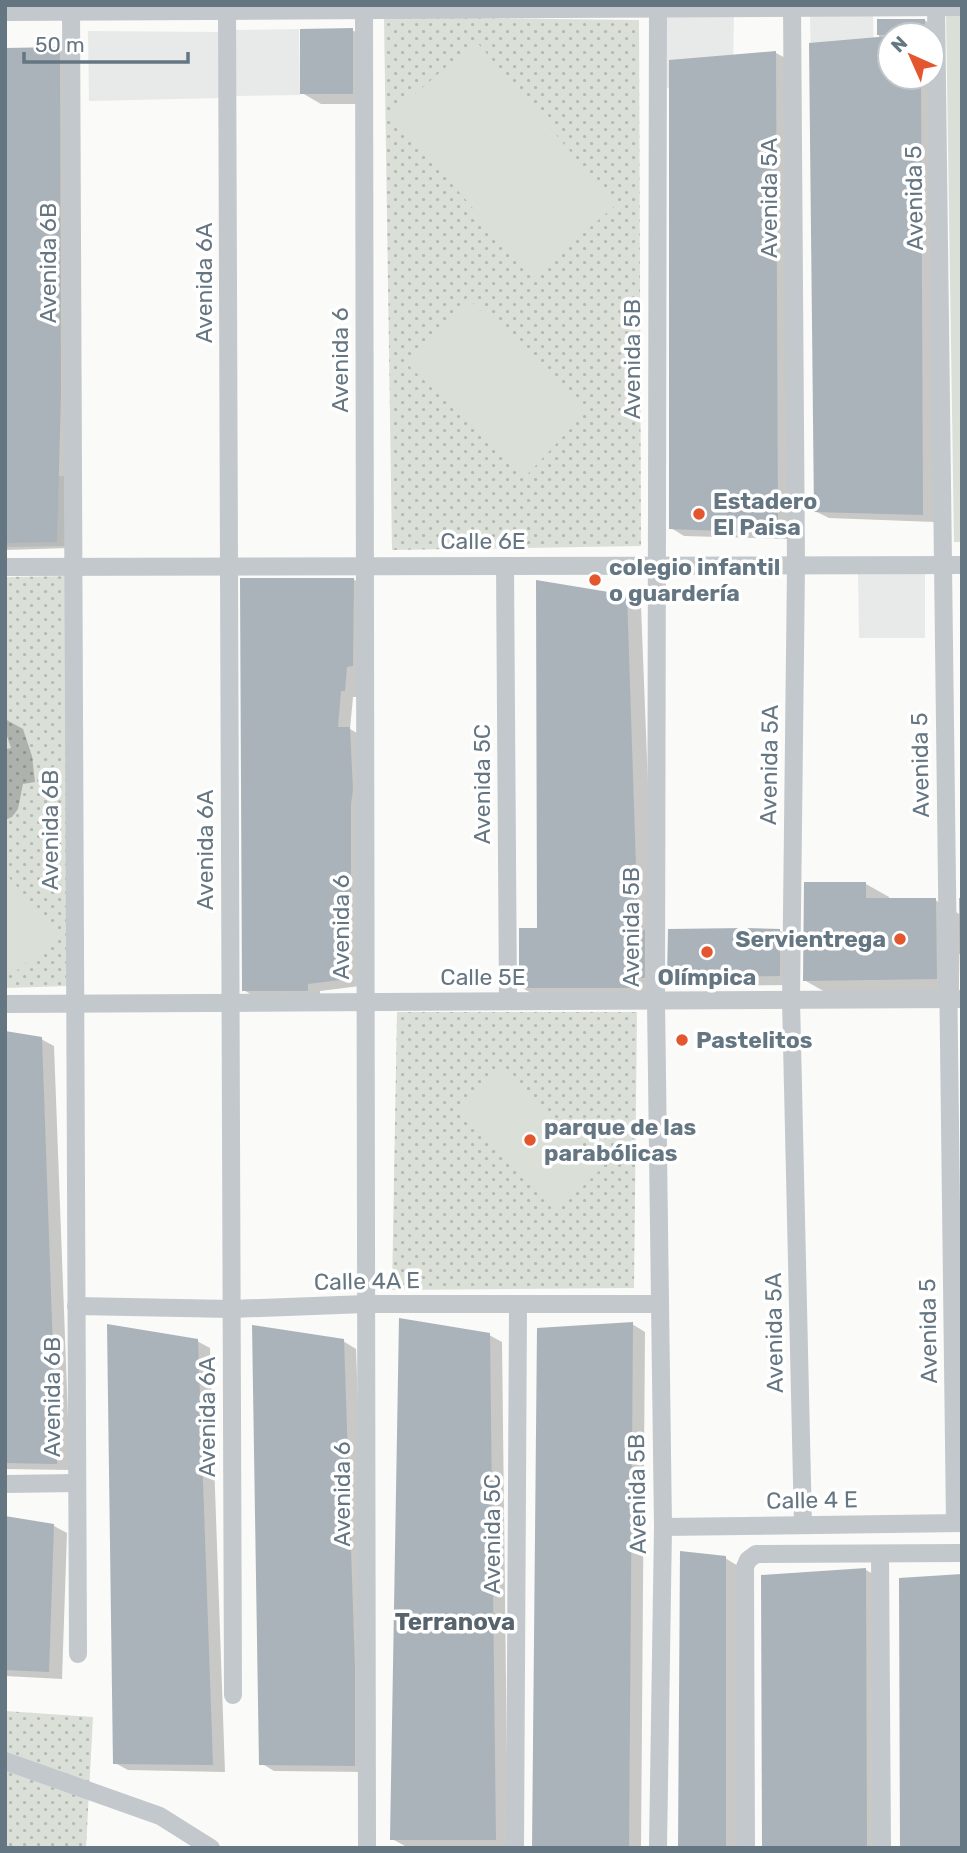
<svg xmlns="http://www.w3.org/2000/svg" width="967" height="1853" viewBox="0 0 967 1853" font-family="Rubik,sans-serif">
  <style>
    .built { fill: #e8e9e9 }
    .grass { fill: url(#grass-dots) }
    .pitch { fill: #dadfd7 }
    .shadow { fill: #0003; fill-rule: evenodd }
    .building { fill: #aab3b9 }
    .lines { fill: none; stroke-linecap: round; stroke-linejoin: round }
    .street { stroke: #c3c8cc; stroke-width: 18 }
    .poi-dot { fill: #e4572e; stroke: #fff; stroke-width: 2.5 }
    .labels { text-anchor: middle; stroke-width: 7; stroke-linejoin: round; paint-order: stroke }
    .street-label { font-size: 23px; fill: #657683; stroke: #fff }
    .poi-label { font-size: 23px; font-weight: bold; fill: #657683; stroke: #fff; text-anchor: start }
    .neighbourhood-label { font-size: 24px; font-weight: bold; fill: #57646e; stroke: #fff }
  </style>
  <defs>
    <pattern id="grass-dots" width="8" height="8" patternUnits="userSpaceOnUse" patternTransform="scale(1.75)"><rect width="8" height="8" fill="#dadfd7"/><path d="M2 2h.1M6 6h.1" fill="none" stroke="#b4b9b4" stroke-width="1.8" stroke-linecap="round"/></pattern>
  </defs>
  <rect width="100%" height="100%" fill="#fafaf8"/>
  <!-- built -->
  <g class="built">
    <path d="M873,9L874,85L811,86L810,10Z"/>
    <path d="M667,11H734L733,87L667,88Z"/>
    <path d="M299,29L300,95L236,96L235,30Z"/>
    <path d="M88,31L219,32L221,98L89,101Z"/>
    <path d="M64,476L65,546L5,547V477Z"/>
    <path d="M925,570V638H859L858,571Z"/>
  </g>
  <!-- grass -->
  <g class="grass">
    <path d="M384,17L639,20L641,546L392,550Z"/>
    <path d="M72,576L68,986L5,988V577Z"/>
    <path d="M397,1012H637L634,1288L392,1290Z"/>
    <path d="M5,1711L93,1717L86,1848H5Z"/>
  </g>
  <!-- pitch -->
  <g class="pitch">
    <path d="M946,13H962V542H954Z"/>
    <path d="M476,41L616,205L532,277L392,114Z"/>
    <path d="M467,298L588,410L525,477L406,363Z"/>
    <path d="M5,873L59,934L12,975L5,967Z"/>
    <path d="M505,1067L602,1168L556,1212L459,1112Z"/>
  </g>
  <!-- shadow -->
  <g class="shadow">
    <path d="M924,20L938,28L935,522L829,518L815,511L879,39V21ZM890,35H932V77H890Z"/>
    <path d="M352,30L372,41V104H321L302,93Z"/>
    <path d="M59,49L72,57L70,548L5,550V50Z"/>
    <path d="M776,53L789,60L791,539L684,536L671,528Z"/>
    <path d="M353,579L366,587L357,697H353L350,729L362,736L360,986L320,991V997L256,998L244,990Z"/>
    <path d="M626,597L641,606L654,937V995L536,996L521,987L539,929Z"/>
    <path d="M5,719L23,729L32,756L35,782L23,784L18,809L12,817L5,820V742L7,749L11,748L5,730Z"/>
    <path d="M961,832L962,954H959V992L827,993L804,980L866,884L889,897V900H935L961,915Z"/>
    <path d="M780,931L797,940V985L686,986L669,976Z"/>
    <path d="M5,1033L41,1039L54,1046L70,1470L5,1469Z"/>
    <path d="M632,1324L645,1332L641,1848H533Z"/>
    <path d="M489,1335L502,1342L508,1847L405,1846L392,1839Z"/>
    <path d="M197,1341L210,1348L225,1772L128,1770L115,1763Z"/>
    <path d="M343,1341L356,1349L368,1677V1772L274,1771L261,1763Z"/>
    <path d="M5,1518L54,1526L67,1533L62,1679L5,1676Z"/>
    <path d="M725,1558L738,1566V1848H680Z"/>
    <path d="M866,1570L878,1577L879,1848H764Z"/>
  </g>
  <!-- building -->
  <g class="building">
    <rect x="877" y="19" width="48" height="16"/>
    <path d="M353,28V94H300V29Z"/>
    <path d="M890,36V77H921L923,515L814,512L809,43Z"/>
    <path d="M60,47L61,394L57,542L5,543V48Z"/>
    <path d="M776,51L778,533L669,529V60Z"/>
    <path d="M240,578H354L353,666L347,667L345,691H341L338,727H350L353,790L351,804V900L348,979L308,984V991H242Z"/>
    <path d="M536,580L627,595L638,927L640,930H645V978H639V988H519V928H537Z"/>
    <path d="M804,882H866V898H936L937,979L803,981Z"/>
    <path d="M959,898H962V979H960Z"/>
    <path d="M745,928L780,929V976L667,978L668,929Z"/>
    <path d="M5,1031L42,1037L57,1464L5,1463Z"/>
    <path d="M399,1318L490,1333L496,1840H390Z"/>
    <path d="M633,1322L629,1848H532L537,1328Z"/>
    <path d="M107,1324L198,1339L213,1765L113,1764Z"/>
    <path d="M252,1325L344,1339L355,1669V1766L259,1765Z"/>
    <path d="M5,1516L54,1524L49,1672L5,1670Z"/>
    <path d="M680,1551L726,1556V1848H678Z"/>
    <path d="M866,1568L867,1848H762L761,1575Z"/>
    <path d="M962,1574V1848H900L899,1578Z"/>
  </g>
  <g class="lines">
    <!-- street -->
    <g class="street">
      <path d="M71,5L78,1654"/>
      <path d="M227,5L233,1695"/>
      <path d="M364,5L367,1848"/>
      <path d="M658,5L656,1001L663,1527L658,1848"/>
      <path d="M792,5L796,566L791,1000L803,1525"/>
      <path d="M936,5L955,1523"/>
      <path d="M5,12L962,7"/>
      <path d="M505,566L508,1001"/>
      <path d="M5,567L962,565"/>
      <path d="M5,1004L962,999"/>
      <path d="M76,1306L232,1309L366,1304H658"/>
      <path d="M5,1484L77,1483"/>
      <path d="M663,1527L962,1523"/>
      <path d="M880,1554L882,1848"/>
      <path d="M5,1761L160,1816L211,1848"/>
      <path d="M515,1848L518,1305"/>
      <path d="M746,1848L745,1567L748,1560L756,1554L962,1553"/>
    </g>
  </g>
  <!-- markers -->
  <g class="poi-dot">
    <circle cx="699" cy="514" r="7"/>
    <circle cx="595" cy="580" r="7"/>
    <circle cx="900" cy="939" r="7"/>
    <circle cx="707" cy="952" r="7"/>
    <circle cx="682" cy="1040" r="7"/>
    <circle cx="530" cy="1140" r="7"/>
  </g>
  <g class="labels">
    <!-- street labels -->
    <g class="street-label">
      <text transform="translate(769 198) rotate(-90)" y="8">Avenida 5A</text>
      <text transform="translate(914 198) rotate(-91)" y="8">Avenida 5</text>
      <text transform="translate(48 263) rotate(-90)" y="8">Avenida 6B</text>
      <text transform="translate(204 283) rotate(-90)" y="8">Avenida 6A</text>
      <text transform="translate(632 359) rotate(-90)" y="8">Avenida 5B</text>
      <text transform="translate(340 360) rotate(-90)" y="8">Avenida 6</text>
      <text x="483" y="549">Calle 6E</text>
      <text transform="translate(769 765) rotate(-89)" y="8">Avenida 5A</text>
      <text transform="translate(920 765) rotate(-91)" y="8">Avenida 5</text>
      <text transform="translate(482 784) rotate(-90)" y="8">Avenida 5C</text>
      <text transform="translate(50 830) rotate(-90)" y="8">Avenida 6B</text>
      <text transform="translate(205 850) rotate(-90)" y="8">Avenida 6A</text>
      <text transform="translate(341 927) rotate(-90)" y="8">Avenida 6</text>
      <text transform="translate(631 927) rotate(-90)" y="8">Avenida 5B</text>
      <text x="483" y="985">Calle 5E</text>
      <text transform="translate(367 1281) rotate(-1)" y="8">Calle 4A E</text>
      <text transform="translate(928 1331) rotate(-91)" y="8">Avenida 5</text>
      <text transform="translate(774 1333) rotate(-91)" y="8">Avenida 5A</text>
      <text transform="translate(52 1397) rotate(-90)" y="8">Avenida 6B</text>
      <text transform="translate(207 1417) rotate(-90)" y="8">Avenida 6A</text>
      <text transform="translate(342 1494) rotate(-90)" y="8">Avenida 6</text>
      <text transform="translate(637 1494) rotate(-91)" y="8">Avenida 5B</text>
      <text transform="translate(812 1500) rotate(-1)" y="8">Calle 4 E</text>
      <text transform="translate(492 1534) rotate(-90)" y="8">Avenida 5C</text>
    </g>
    <!-- poi labels -->
    <g class="poi-label">
      <text x="713" y="509">Estadero<tspan x="713" dy="26">El Paisa</tspan></text>
      <text x="609" y="575">colegio infantil<tspan x="609" dy="26">o guardería</tspan></text>
      <text x="886" y="947" text-anchor="end">Servientrega</text>
      <text x="707" y="985" text-anchor="middle">Olímpica</text>
      <text x="696" y="1048">Pastelitos</text>
      <text x="544" y="1135">parque de las<tspan x="544" dy="26">parabólicas</tspan></text>
    </g>
    <!-- neighbourhood labels -->
    <g class="neighbourhood-label">
      <text x="455" y="1630">Terranova</text>
    </g>
  </g>
  <!-- border -->
  <rect width="967" height="1853" fill="none" stroke="#657683" stroke-width="14"/>
  <!-- north arrow -->
  <g transform="translate(911 56) rotate(315)"><circle r="33" fill="#ffffff" stroke="#c1c8cd" stroke-width="2"/>
  <path d="M0-5L12 26L0 18L-12 26Z" fill="#e4572e"/>
  <text y="-10" font-size="19" font-weight="bold" text-anchor="middle" fill="#657683">N</text>
  </g>
  <!-- scale -->
  <path d="M24 52v10h164v-10" fill="none" stroke="#657683" stroke-width="3.5"/>
  <text x="35" y="52" font-size="21" fill="#657683" stroke="#ffffff" stroke-width="5" paint-order="stroke">50 m</text>
</svg>
